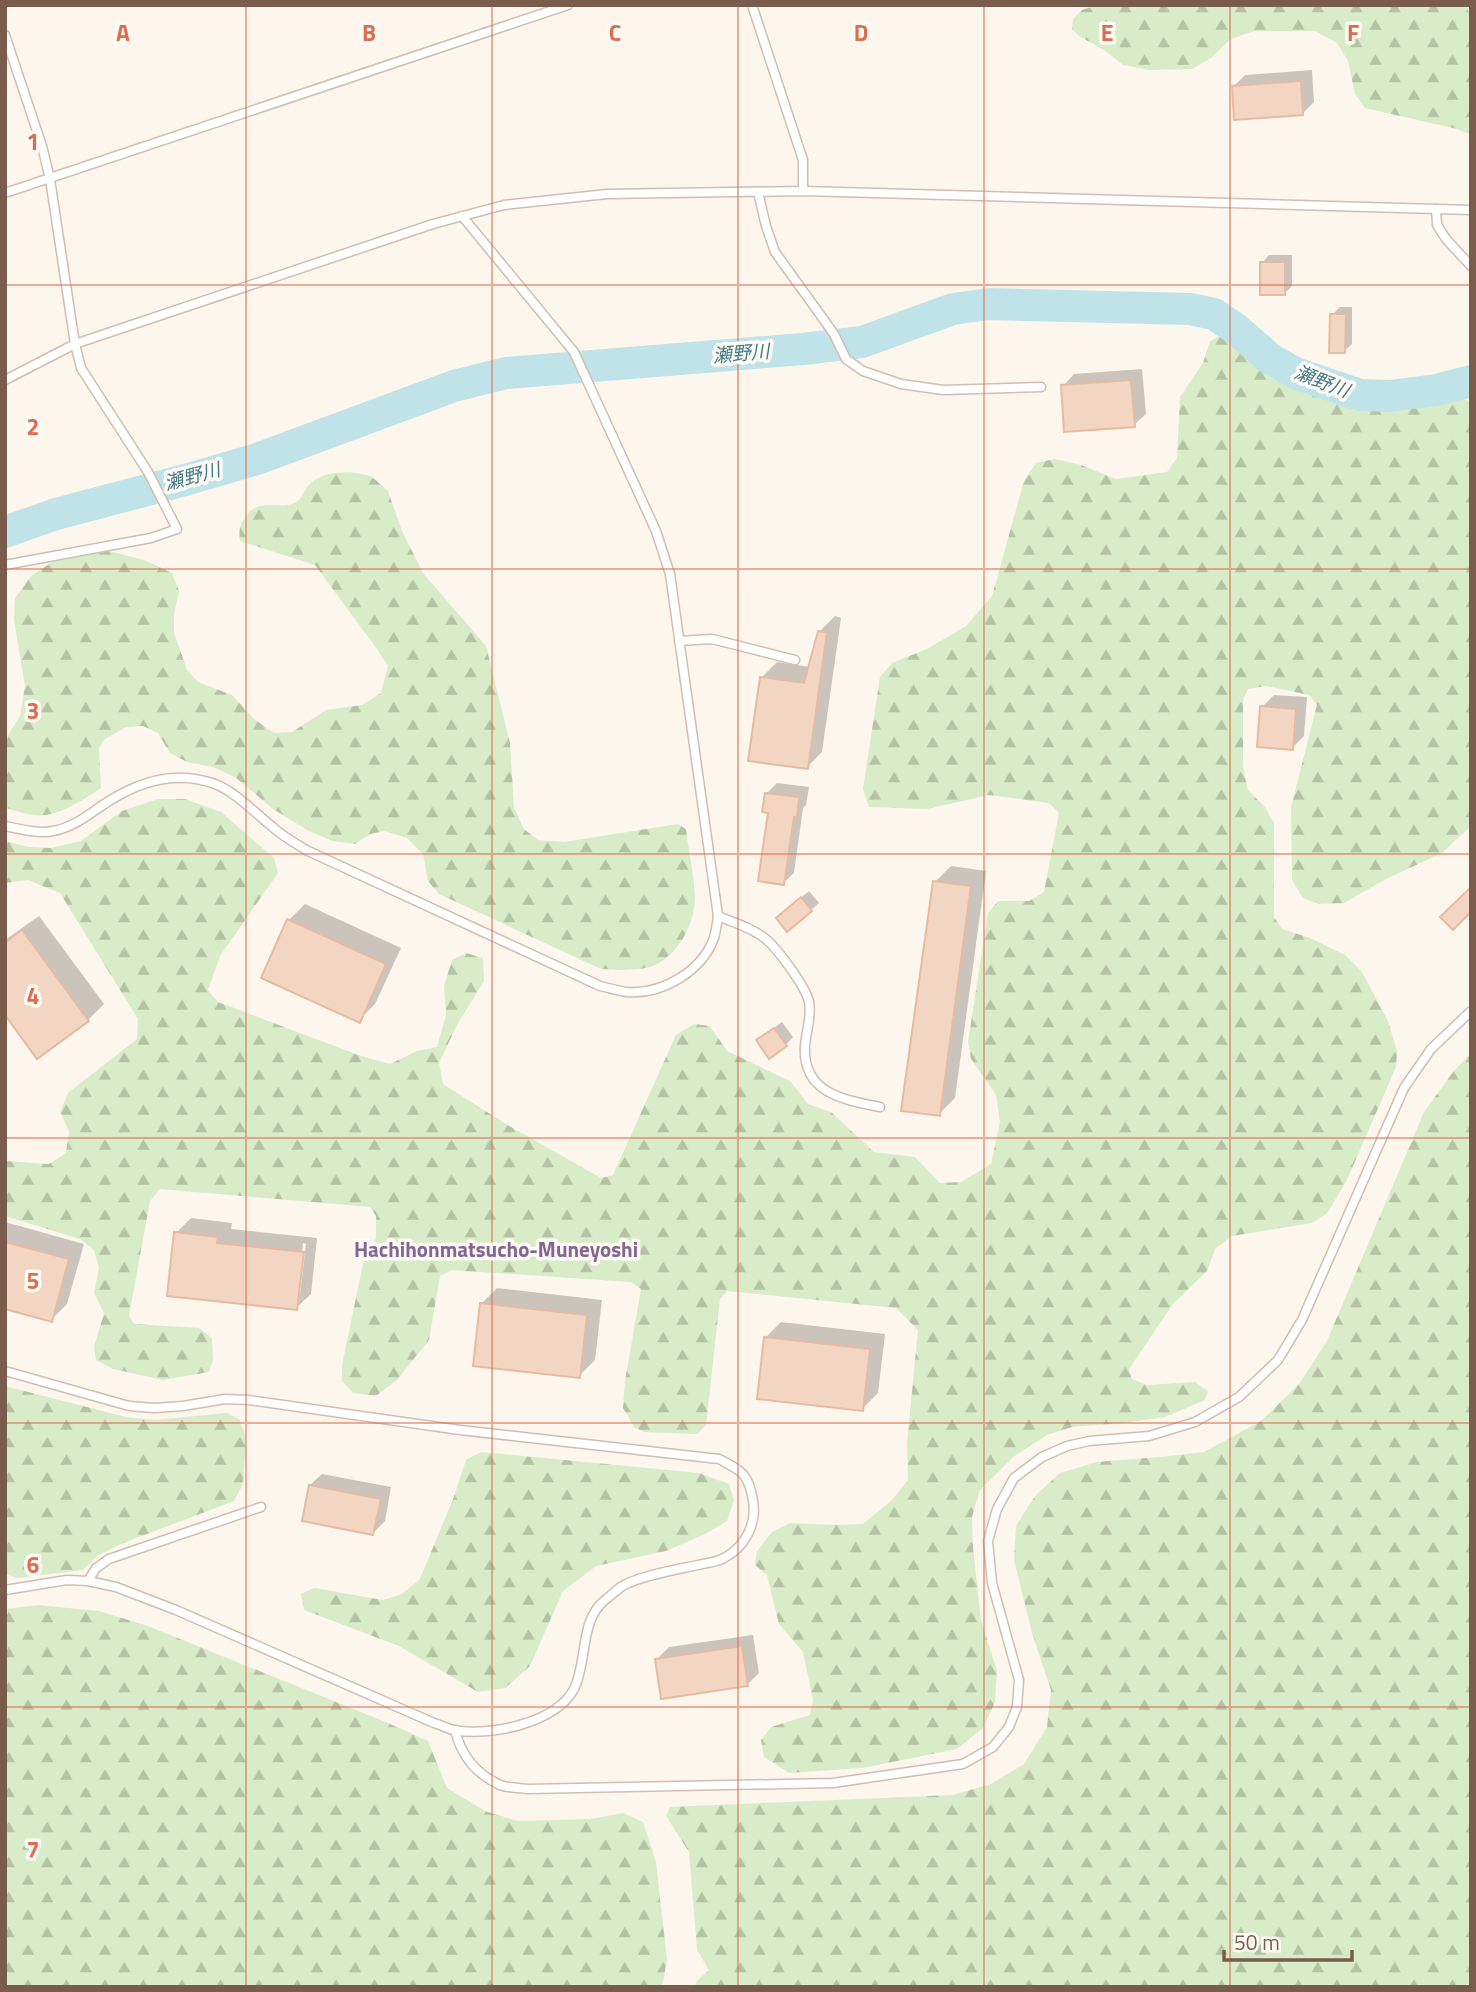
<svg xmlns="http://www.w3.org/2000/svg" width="1476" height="1992" viewBox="0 0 1476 1992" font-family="'Titillium Web','Noto Sans JP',sans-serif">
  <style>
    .forest { fill: url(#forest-firs) }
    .shadow { fill: #0003; fill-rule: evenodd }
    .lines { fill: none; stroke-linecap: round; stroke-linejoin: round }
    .river { stroke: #bfe3e8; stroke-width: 32 }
    .building { fill: #f3d5c3; stroke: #e6bba3; stroke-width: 2 }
    .lane-casing { stroke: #d1beb0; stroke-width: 11 }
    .lane { stroke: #fff; stroke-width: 8 }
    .grid { fill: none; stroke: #dc6d51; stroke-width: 2; stroke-opacity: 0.55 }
    .labels { text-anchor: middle; stroke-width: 7; stroke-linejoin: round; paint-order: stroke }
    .water-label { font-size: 19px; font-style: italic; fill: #437c86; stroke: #fffaf3 }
    .quarter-label { font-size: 21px; font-weight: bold; fill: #846695; stroke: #fffaf3 }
    .grid-label { font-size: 23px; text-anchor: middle; font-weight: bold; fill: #dc6d51; stroke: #fffaf3; stroke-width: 7; stroke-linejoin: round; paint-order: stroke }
  </style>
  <defs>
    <pattern id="forest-firs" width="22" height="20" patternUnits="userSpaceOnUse" patternTransform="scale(1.75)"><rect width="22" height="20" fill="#d8ecc9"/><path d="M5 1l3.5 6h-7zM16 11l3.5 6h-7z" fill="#b4c2a5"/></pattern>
  </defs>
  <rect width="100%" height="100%" fill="#fdf6ec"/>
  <!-- forest -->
  <g class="forest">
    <path d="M1097,5H1466L1471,18V135L1457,129L1365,108L1355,94L1348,61L1337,43L1315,31H1254L1231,39L1211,58L1192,69L1149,70L1123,65L1104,50L1079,36L1072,29L1073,19L1082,10Z"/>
    <path d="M1223,334L1269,377L1334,403L1377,411L1464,399L1471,402V826L1442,853L1386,879L1344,903L1319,904L1303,898L1292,880L1291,807L1317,705L1309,695L1266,686L1248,689L1243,700V766L1248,790L1265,807L1274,823V917L1282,929L1310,938L1345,955L1362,972L1388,1021L1397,1051L1396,1067L1346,1182L1327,1213L1312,1223L1232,1236L1215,1249L1207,1271L1173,1304L1129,1369L1132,1379L1147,1385L1195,1382L1208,1391L1205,1400L1165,1417L1123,1423L1072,1427L1047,1435L1013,1457L980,1490L972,1517L973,1547L981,1620L997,1671L995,1702L983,1728L957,1749L862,1768L789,1773L764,1757L761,1740L771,1727L810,1715L813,1700L803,1652L779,1624L767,1575L755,1565L757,1551L772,1532L790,1523L839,1525L863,1524L892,1500L908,1480L907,1443L918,1330L896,1308L727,1291L720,1299L706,1425L697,1434L644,1432L634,1427L623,1408L625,1381L641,1289L631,1282L451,1270L440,1276L429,1340L397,1380L376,1396L353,1393L342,1381V1365L363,1264L376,1238V1216L370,1207L160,1189L150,1201L129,1316L134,1324L199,1328L212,1338L213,1360L209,1372L163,1380L113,1369L96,1360L94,1347L104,1313L94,1293L99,1268L94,1250L80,1239L5,1216V1161L49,1164L66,1153L69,1131L60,1112L68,1093L137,1039L138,1019L60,893L28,880L5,883V841L29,847L51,848L81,841L122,811L158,799H185L221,812L274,858L278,873L220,956L208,990L218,1002L361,1056L390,1064L417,1051L437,1047L446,1015L444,986L452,960L466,953L483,958L484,981L458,1023L439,1063L443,1084L506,1124L601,1178L613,1175L676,1035L694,1024L710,1026L727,1051L790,1081L808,1104L831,1112L874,1152L915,1157L940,1183L961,1182L991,1164L1000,1122L996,1095L971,1059L968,1042L988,913L998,901H1029L1044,892L1059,813L1049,803L989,795L927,809L869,807L863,789L880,677L892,663L927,649L966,626L992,596L1024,481L1036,463L1055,459L1081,465L1116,479L1167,472L1177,458L1180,397L1203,363L1210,341Z"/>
    <path d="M350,472L371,476L388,491L402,531L423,573L486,646L510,743L514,808L524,829L538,840L564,842L678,824L686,829C688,849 695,879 695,899C694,923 681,950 659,963C644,972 618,970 601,969L439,894L428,881L423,854L407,838L384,831L370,834L355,844L333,841L309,831L273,809L235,777L213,767L187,762L170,753L158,733L143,726L126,727L105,739L99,748L101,788C81,801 58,818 33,815C24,814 14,810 5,808V740L20,716L25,686L14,620L15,598L31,576L52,562L109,551L144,560L172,573L179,591L174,614V633L187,670L198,682L232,695L254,719L274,733L292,732L326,710L362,705L381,693L388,666L377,649L315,565L240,541C239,531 239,527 244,519C258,494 282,514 299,500C303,496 305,489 308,486C320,473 334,473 350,472Z"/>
    <path d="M1471,1053V1987H694L697,1981L709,1970L697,1950L689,1852L666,1816L670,1807L953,1795L991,1784L1024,1764L1047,1727L1051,1690L1032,1633L1014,1560L1016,1526L1035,1496L1060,1473L1097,1462L1160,1457L1204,1452L1261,1421L1299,1384L1327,1341L1424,1112L1453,1072Z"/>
    <path d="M5,1386L126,1417L155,1420L227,1413L239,1419L246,1437L243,1484L234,1501L121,1544L97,1556L83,1570L17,1578L5,1574Z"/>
    <path d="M481,1452L699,1473L729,1484L734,1500L727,1521L705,1534L666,1551L596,1566L563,1591L530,1666L505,1688L478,1692L399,1646L304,1610L301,1594L314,1588L383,1600L402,1594L420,1579L453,1499L466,1460Z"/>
    <path d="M38,1605L99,1611L148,1626L388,1723L428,1741L447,1788L485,1811L518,1821L590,1819L623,1813L643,1822L656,1862L667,1960L662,1987H13L5,1984V1609Z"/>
  </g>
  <!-- shadow -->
  <g class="shadow">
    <path d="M1312,70L1314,102L1302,114L1233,87L1245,75Z"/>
    <path d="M1269,255H1292V286L1284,294L1262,263Z"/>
    <path d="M1340,307H1352V344L1344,351L1332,315Z"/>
    <path d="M1142,369L1146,414L1134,425L1063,386L1074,374Z"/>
    <path d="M835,616L841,618L822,752L807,767L761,678L777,662L810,667L819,632Z"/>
    <path d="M1274,695L1307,697L1304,736L1292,748L1262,707Z"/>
    <path d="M777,783L809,787L806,805L803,808L794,873L783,883L767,793Z"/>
    <path d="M951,866L986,871L955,1098L939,1114L935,882Z"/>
    <path d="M809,891L819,903L811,910L785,911Z"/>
    <path d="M305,904L401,948L375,1004L359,1020L289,920Z"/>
    <path d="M39,916L104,1004L88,1020L5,1013V940Z"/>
    <path d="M782,1022L793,1037L786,1045L758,1041Z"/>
    <path d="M191,1218L232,1223L231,1229L317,1238L311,1294L296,1308L176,1233ZM303,1243L306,1244L300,1295H297Z"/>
    <path d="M5,1222L84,1244L67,1304L51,1320L5,1307Z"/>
    <path d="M497,1288L602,1300L595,1360L579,1376L481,1304Z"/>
    <path d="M781,1322L885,1334L878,1393L862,1409L765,1338Z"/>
    <path d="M322,1474L391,1487L385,1521L373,1533L310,1485Z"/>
    <path d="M753,1635L759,1673L747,1685L657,1659L669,1647Z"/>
  </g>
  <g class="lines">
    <!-- river -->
    <path class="river" d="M5,532L56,514L185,480L257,459L454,386L506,373L803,349L862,342L953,309L989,304L1190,309L1214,314L1236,329L1269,358L1295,373L1360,395L1390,396L1436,390L1471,381"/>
  </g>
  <!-- building -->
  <g class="building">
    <path d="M1301,81L1303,115L1234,120L1232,86Z"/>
    <rect x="1260" y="262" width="25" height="33"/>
    <path d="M1330,314H1346L1345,353H1329Z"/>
    <path d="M1131,380L1135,427L1064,432L1061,385Z"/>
    <path d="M818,631L827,632L808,769L748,761L760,677L804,683Z"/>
    <path d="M1260,706L1296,709L1293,750L1257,747Z"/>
    <path d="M765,793L799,797L797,817H794L784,885L758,881L768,813L762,812Z"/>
    <path d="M933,881L971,886L940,1116L901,1111Z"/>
    <path d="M1471,887V912L1453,930L1440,917Z"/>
    <path d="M801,897L812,911L787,932L776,918Z"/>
    <path d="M287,919L386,964L360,1023L261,978Z"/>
    <path d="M22,930L89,1021L37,1059L5,1015V943Z"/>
    <path d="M774,1028L787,1046L769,1059L756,1040Z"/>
    <path d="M174,1232L218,1237L217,1243L304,1252L297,1310L167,1296Z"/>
    <path d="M5,1242L69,1259L52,1322L5,1309Z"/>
    <path d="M480,1303L587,1315L580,1378L473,1366Z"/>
    <path d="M764,1337L870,1349L863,1411L757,1399Z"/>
    <path d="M309,1485L381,1499L373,1535L302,1521Z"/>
    <path d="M742,1646L748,1686L661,1699L655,1659Z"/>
  </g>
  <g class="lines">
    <!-- lane casing -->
    <g class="lane-casing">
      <g id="lane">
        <path d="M752,5L803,160V191"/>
        <path d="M5,35L42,146L50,179L75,344L81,368L148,472L177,529L151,538L5,565"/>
        <path d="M758,192L766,226L775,252L834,334L846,359L863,371L901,384L943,390L1041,387"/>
        <path d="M5,193L568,5"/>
        <path d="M1436,209L1437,225L1446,239L1471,266"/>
        <path d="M5,380L75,344L433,224L504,205L607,194L803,191L1471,210"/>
        <path d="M679,641L712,639L795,660"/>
        <path d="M5,826C20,829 38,834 53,831C75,827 90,813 109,801C142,780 177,770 215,784C236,792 257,815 275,829C284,837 295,843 306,850L600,986C609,988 618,991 627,992C662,995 702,971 714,938C716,931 717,923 718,916L670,574L656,531L574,352L462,216"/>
        <path d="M718,916C734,923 753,928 767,940C779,951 806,987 809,1002C812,1017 806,1031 805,1046C802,1093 844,1100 880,1107"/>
        <path d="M5,1371L129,1406L154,1408L183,1406L225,1399L249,1400L460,1430L719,1459C742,1471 749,1474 753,1501C757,1524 745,1547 724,1558C717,1562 707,1563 698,1565C675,1570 648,1574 626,1584C619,1587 612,1595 605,1600C579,1621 588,1661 574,1689C556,1723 489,1737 454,1730C448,1729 441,1725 434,1723L176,1610L116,1587L88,1581L67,1580L5,1590"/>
        <path d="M88,1581L96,1568L109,1559L261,1507"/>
        <path d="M455,1730C461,1755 476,1774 500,1785C508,1788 520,1788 528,1789L833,1783L963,1764L993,1747L1009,1727L1017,1707L1019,1680L992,1583L988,1541L997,1509L1014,1478L1042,1457L1067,1446L1089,1441L1149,1436L1195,1422L1239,1397L1278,1360L1302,1320L1404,1088L1431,1049L1471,1011"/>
      </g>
    </g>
    <!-- lane -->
    <use href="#lane" class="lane"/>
  </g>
  <!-- grid -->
  <path class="grid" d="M246,5V1987M492,5V1987M738,5V1987M984,5V1987M1230,5V1987M5,285H1471M5,569H1471M5,854H1471M5,1138H1471M5,1423H1471M5,1707H1471"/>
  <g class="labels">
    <!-- water labels -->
    <g class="water-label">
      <text transform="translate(741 353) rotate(-5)" y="7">瀬野川</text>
      <text transform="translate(1322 381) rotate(21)" y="7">瀬野川</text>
      <text transform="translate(192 476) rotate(-15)" y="7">瀬野川</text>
    </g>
    <!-- quarter labels -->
    <g class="quarter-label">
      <text x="496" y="1257">Hachihonmatsucho-Muneyoshi</text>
    </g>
  </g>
  <g class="grid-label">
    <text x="123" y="41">A</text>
    <text x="369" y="41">B</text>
    <text x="615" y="41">C</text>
    <text x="861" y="41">D</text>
    <text x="1107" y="41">E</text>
    <text x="1353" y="41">F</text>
    <text x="33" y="150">1</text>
    <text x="33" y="435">2</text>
    <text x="33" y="719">3</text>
    <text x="33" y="1004">4</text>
    <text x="33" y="1289">5</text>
    <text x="33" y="1573">6</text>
    <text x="33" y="1858">7</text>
  </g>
  <!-- border -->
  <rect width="1476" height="1992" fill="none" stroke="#7a5c4d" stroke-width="14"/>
  <!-- scale -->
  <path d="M1224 1950v10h128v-10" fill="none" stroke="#7a5c4d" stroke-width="3.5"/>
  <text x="1234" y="1950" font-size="21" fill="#7a5c4d" stroke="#fffaf3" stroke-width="5" paint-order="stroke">50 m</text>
</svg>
